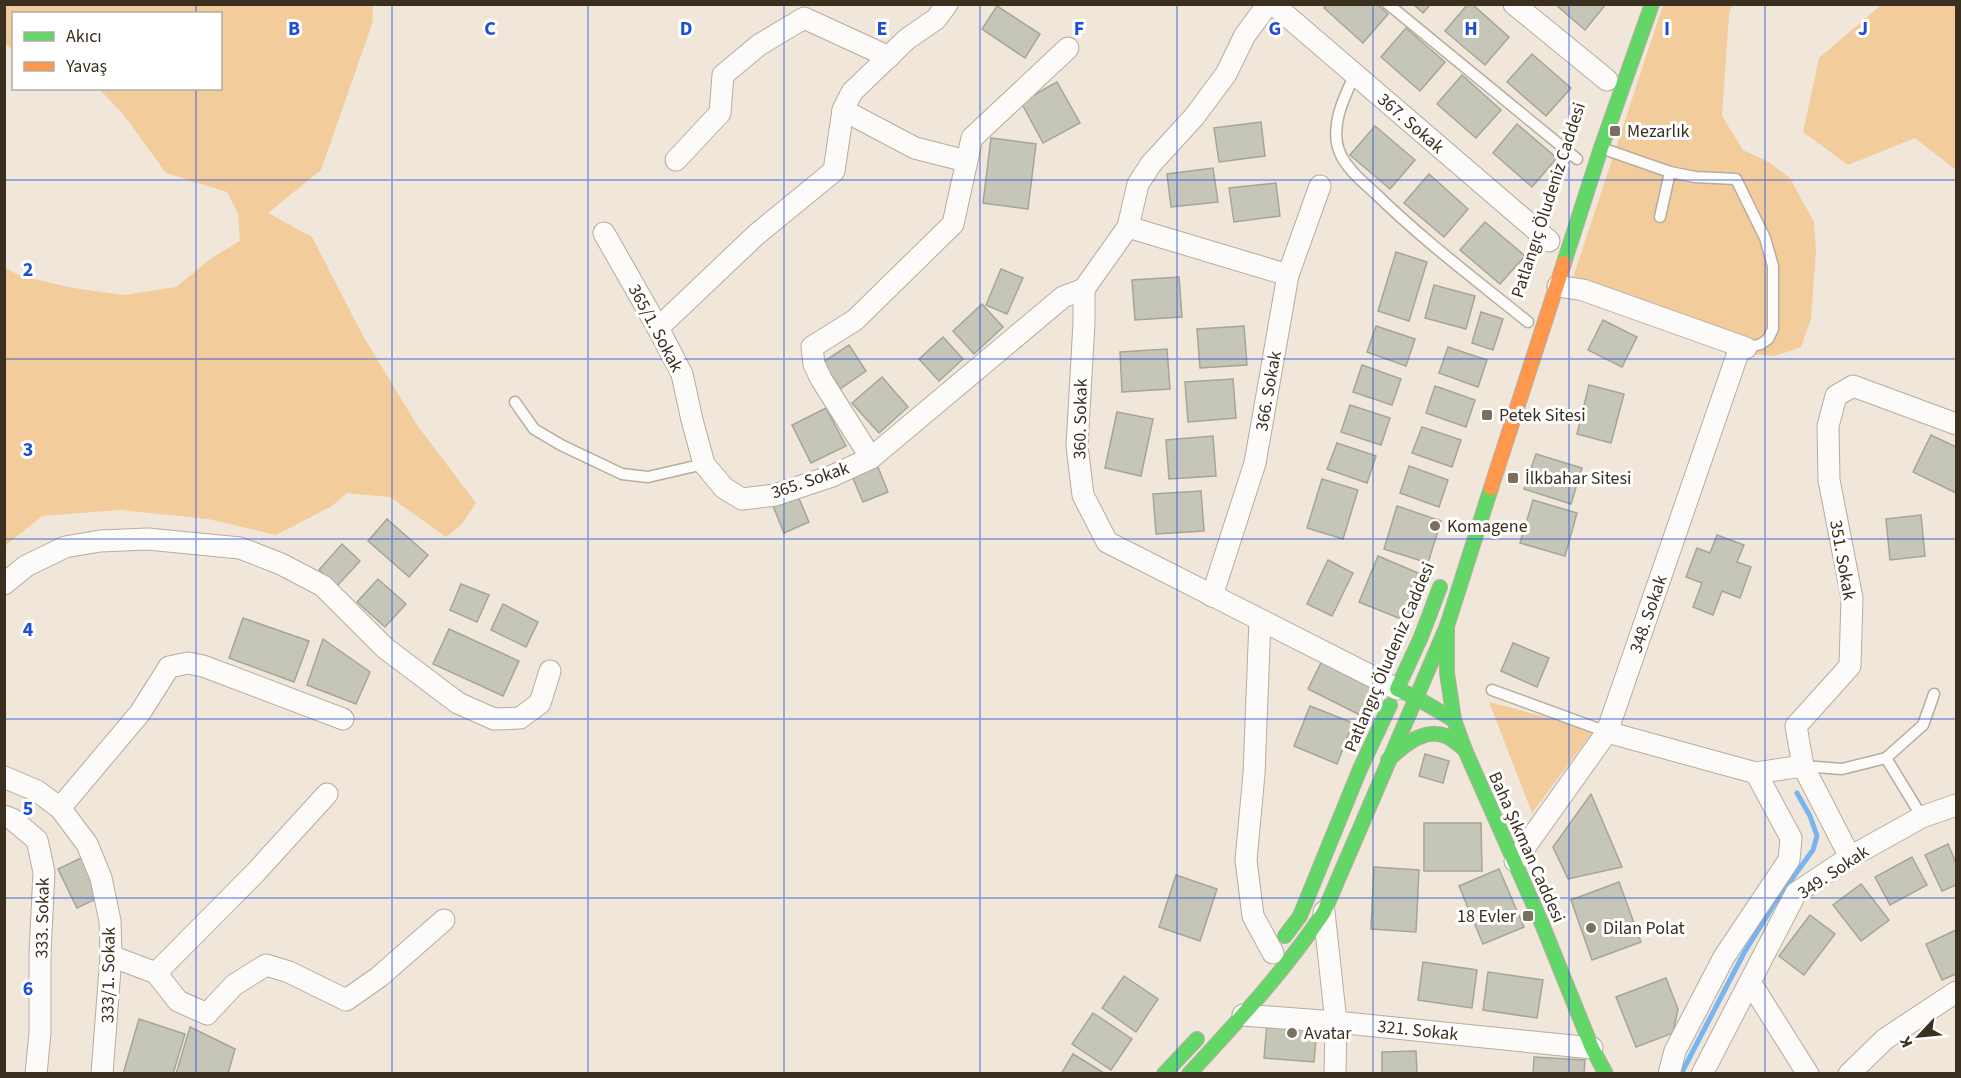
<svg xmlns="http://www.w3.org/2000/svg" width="1961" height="1078" viewBox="0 0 1961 1078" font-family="'Source Sans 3',sans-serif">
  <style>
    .green { fill: #f2cd9b }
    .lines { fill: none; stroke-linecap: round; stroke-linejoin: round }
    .stream { stroke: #79b4f2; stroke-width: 5 }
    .building { fill: #c6c6b8; stroke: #a5a598; stroke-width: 1.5 }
    .lane-casing { stroke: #b6aca0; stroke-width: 13 }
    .street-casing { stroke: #b6aca0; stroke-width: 23 }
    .fast-casing { stroke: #b6aca0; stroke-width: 16 }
    .slow-casing { stroke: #b6aca0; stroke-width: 16 }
    .lane { stroke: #fdfbf9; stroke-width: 10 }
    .street { stroke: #fdfbf9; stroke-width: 21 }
    .fast { stroke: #63d668; stroke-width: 14 }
    .slow { stroke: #ff974d; stroke-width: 14 }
    .grid { fill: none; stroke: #1d4ed8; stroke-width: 1.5; stroke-opacity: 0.55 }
    .poi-dot { fill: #7a6f60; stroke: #fff; stroke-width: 2 }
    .labels { text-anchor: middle; stroke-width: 6; stroke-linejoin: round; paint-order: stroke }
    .street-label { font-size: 18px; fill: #3b2f1f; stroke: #fff }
    .poi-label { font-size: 18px; fill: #3b2f1f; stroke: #fff; text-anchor: start }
    .grid-label { font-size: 20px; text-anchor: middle; font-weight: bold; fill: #1d4ed8; stroke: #fff; stroke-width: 6; stroke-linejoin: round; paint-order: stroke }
  </style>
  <rect width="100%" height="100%" fill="#f0e6da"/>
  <!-- green -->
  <g class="green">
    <path d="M5,4L373,5L372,24L321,170L268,213L312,237L362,334L417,425L476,503L461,525L446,537L390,497L347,493L332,506L276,535L208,519L120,510L42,516L5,546V268L21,276L73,288L123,295L176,287L213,257L240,241L238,213L227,192L166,173L123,114L99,89L220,88V14H14L13,51L5,43Z"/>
    <path d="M1663,5H1732L1729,14L1722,116L1743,150L1767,161L1790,178L1814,222L1816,251L1811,319L1801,347L1775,356L1745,354L1573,278Z"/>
    <path d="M1881,5H1956V170L1915,138L1848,165L1803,132L1819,58Z"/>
    <path d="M1489,702L1594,730L1532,813Z"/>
  </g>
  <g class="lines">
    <!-- stream -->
    <path class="stream" d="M1681,1074L1744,953L1778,898L1813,850L1817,836L1810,816L1797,793"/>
  </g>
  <!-- building -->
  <g class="building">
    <path d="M1327,4H1377L1388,14L1363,43L1324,8Z"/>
    <path d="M1413,4H1431L1423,13Z"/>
    <path d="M1468,4H1472L1509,37L1485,65L1445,31Z"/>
    <path d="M1555,4H1606L1585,30Z"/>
    <path d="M997,6L1040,34L1025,58L982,29Z"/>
    <path d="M1406,28L1445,62L1420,91L1381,57Z"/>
    <path d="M1532,54L1571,88L1546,116L1507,82Z"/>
    <path d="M1462,75L1501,110L1476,138L1437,104Z"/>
    <path d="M1057,82L1080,123L1043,143L1021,102Z"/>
    <path d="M1261,122L1265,156L1219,162L1214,128Z"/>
    <path d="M1517,124L1557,158L1532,187L1493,153Z"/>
    <path d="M1375,126L1415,160L1390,189L1350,155Z"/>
    <path d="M991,138L1036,144L1028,209L983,203Z"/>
    <path d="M1213,168L1218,202L1171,207L1167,174Z"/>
    <path d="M1429,174L1468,209L1444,237L1404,203Z"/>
    <path d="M1276,183L1280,216L1234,222L1229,188Z"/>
    <path d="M1485,222L1525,256L1500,284L1460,250Z"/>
    <path d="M1396,252L1427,262L1409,321L1378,311Z"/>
    <path d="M1001,269L1023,278L1007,314L986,305Z"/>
    <path d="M1179,277L1182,317L1135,320L1132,280Z"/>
    <path d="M1434,285L1475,296L1466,329L1425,318Z"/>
    <path d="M982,304L1003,327L974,354L953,331Z"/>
    <path d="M1481,312L1503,319L1493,350L1472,343Z"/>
    <path d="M1603,320L1637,337L1622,367L1588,350Z"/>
    <path d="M1244,326L1247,365L1200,368L1197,329Z"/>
    <path d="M1376,326L1415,339L1406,366L1367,352Z"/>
    <path d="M943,337L963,359L939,381L919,359Z"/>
    <path d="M849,345L866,371L840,389L823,362Z"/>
    <path d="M1448,347L1487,360L1478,387L1439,373Z"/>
    <path d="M1167,349L1170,389L1122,392L1120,352Z"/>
    <path d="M1362,365L1401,379L1392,405L1353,392Z"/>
    <path d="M882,377L908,407L879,433L852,403Z"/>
    <path d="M1233,379L1236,418L1188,422L1185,382Z"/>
    <path d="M1589,385L1624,394L1611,443L1577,434Z"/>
    <path d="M1435,386L1475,400L1466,427L1426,413Z"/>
    <path d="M1350,405L1390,418L1381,445L1341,432Z"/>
    <path d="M826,408L846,446L811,463L792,425Z"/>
    <path d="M1117,412L1153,419L1141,476L1105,468Z"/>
    <path d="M1422,427L1461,440L1452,467L1412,453Z"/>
    <path d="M1931,435L1956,447V493L1913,472Z"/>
    <path d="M1213,436L1216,476L1169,479L1166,440Z"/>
    <path d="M1337,443L1376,456L1367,483L1327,469Z"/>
    <path d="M1536,454L1582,468L1571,504L1524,489Z"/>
    <path d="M877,465L888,492L863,502L852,476Z"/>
    <path d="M1409,466L1448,480L1439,507L1400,493Z"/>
    <path d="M1322,479L1358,490L1343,539L1307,528Z"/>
    <path d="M1201,491L1204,531L1156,534L1153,494Z"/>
    <path d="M798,496L809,522L784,533L773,506Z"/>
    <path d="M1533,500L1577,513L1565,556L1520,543Z"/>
    <path d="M1397,506L1441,521L1428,563L1384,549Z"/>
    <path d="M1921,515L1925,556L1890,560L1886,519Z"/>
    <path d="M387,519L428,555L409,577L368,541Z"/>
    <path d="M1717,535L1744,545L1737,562L1751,567L1740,598L1722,591L1713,615L1693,607L1702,583L1686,577L1697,548L1710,553Z"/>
    <path d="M342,544L360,561L337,586L319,570Z"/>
    <path d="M1378,556L1425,576L1406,621L1359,602Z"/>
    <path d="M1328,560L1353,573L1332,616L1307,604Z"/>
    <path d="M378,579L406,604L385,627L357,602Z"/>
    <path d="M461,584L489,595L477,622L450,610Z"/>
    <path d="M503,604L538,622L526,647L491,630Z"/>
    <path d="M243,618L309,641L294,682L229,658Z"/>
    <path d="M449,629L519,661L503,696L433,664Z"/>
    <path d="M323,639L370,672L356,704L307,685Z"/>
    <path d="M1513,643L1549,658L1537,687L1501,671Z"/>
    <path d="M1323,659L1375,684L1360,715L1308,689Z"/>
    <path d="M1310,706L1353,723L1337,764L1294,746Z"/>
    <path d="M1425,754L1449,761L1443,783L1419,776Z"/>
    <path d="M1591,794L1622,867L1568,879L1553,847Z"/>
    <path d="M1424,823H1481L1482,871H1424Z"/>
    <path d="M1948,844L1956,863V885L1942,891L1925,855Z"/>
    <path d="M83,857L102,896L77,908L58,869Z"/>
    <path d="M1912,857L1927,885L1890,905L1875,877Z"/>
    <path d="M1374,867L1419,870L1416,932L1371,929Z"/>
    <path d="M1499,869L1524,927L1483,944L1459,886Z"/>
    <path d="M1176,875L1217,889L1200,941L1159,927Z"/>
    <path d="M1619,882L1641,942L1592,960L1571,900Z"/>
    <path d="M1861,884L1889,920L1861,941L1833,905Z"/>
    <path d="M1810,915L1835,934L1804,975L1779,956Z"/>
    <path d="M1956,930V974L1942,980L1926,944Z"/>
    <path d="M1423,962L1477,970L1472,1008L1418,1000Z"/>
    <path d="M1488,972L1543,980L1537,1018L1483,1010Z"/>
    <path d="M1124,976L1158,999L1136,1032L1102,1008Z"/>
    <path d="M1666,978L1678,1009L1673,1033L1636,1047L1616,997Z"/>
    <path d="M1093,1013L1132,1039L1111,1070L1072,1044Z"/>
    <path d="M139,1019L185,1034L173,1074H123Z"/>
    <path d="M1267,1023L1317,1027L1314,1062L1264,1058Z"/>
    <path d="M190,1027L235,1049L228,1074H176Z"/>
    <path d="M1416,1051L1417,1074H1382V1052Z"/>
    <path d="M1073,1054L1104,1073V1074H1061Z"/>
    <path d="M1534,1057L1585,1060L1584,1074H1533Z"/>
  </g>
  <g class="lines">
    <!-- lane casing -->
    <g class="lane-casing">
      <g id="lane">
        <path d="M1388,4L1577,159"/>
        <path d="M1355,74C1344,97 1329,127 1340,153C1346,168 1364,183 1376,194C1423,240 1476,280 1528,322"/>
        <path d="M1604,149L1670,172L1695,177L1736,179L1765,238L1773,266V329L1768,339L1761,344L1746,348"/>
        <path d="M1660,217L1670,172"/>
        <path d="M515,402L534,429L561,445L622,474L648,477L704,464"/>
        <path d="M1492,690L1607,732"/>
        <path d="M1886,758L1923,725L1934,694"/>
        <path d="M1803,766L1842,769L1886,758L1922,817"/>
      </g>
    </g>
    <!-- street casing -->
    <g class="street-casing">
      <g id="street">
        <path d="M1268,4L1245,35L1226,74L1194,117L1151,164L1138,184L1128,227L1084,289V323L1077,446L1083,495L1107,542L1397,689"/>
        <path d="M1273,4L1549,241"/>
        <path d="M1514,4L1607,80"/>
        <path d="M843,110L915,148L966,161"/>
        <path d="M676,160L720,113L723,75L759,45L804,18L889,57"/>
        <path d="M1128,227L1288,275"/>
        <path d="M604,233L658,328L682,374L692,420L704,464L724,488L742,499L775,495L832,476L871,458L1063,297L1084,289"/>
        <path d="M1558,286L1583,290L1746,348"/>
        <path d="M658,328L757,234L834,171L843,110L852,92L907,39L936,19L947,4"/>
        <path d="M871,458L821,379L814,364L812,347L855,320L953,224L972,138L1068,48"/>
        <path d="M4,584L26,566L65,547L100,541L148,539L240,548L281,564L323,586L385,648L458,703L494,719L520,718L540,703L550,671"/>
        <path d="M1212,596L1255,463L1288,275L1320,186"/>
        <path d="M1260,620L1254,774L1246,860L1253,916L1273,953"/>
        <path d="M1607,732L1756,773L1803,766"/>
        <path d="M4,777L37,791L60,808L87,844L101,878L110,921L111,956L102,1074"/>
        <path d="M60,808L140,713L169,667L188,663L203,666L343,719"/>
        <path d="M4,816L12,819L37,840L44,872L40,953V1033L36,1074"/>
        <path d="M1850,857L1803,766L1796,726L1850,666L1852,598L1829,480L1828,426L1836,396L1853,386L1956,424"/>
        <path d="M1515,861L1607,732L1740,347"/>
        <path d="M1324,912L1336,1022L1335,1074"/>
        <path d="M111,956L156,973L178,1001L207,1014L234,985L266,965L289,972L346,1000L379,977L444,920"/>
        <path d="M156,973L256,872L327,794"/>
        <path d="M1750,982L1808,1074"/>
        <path d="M1243,1015L1336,1022L1592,1048"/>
        <path d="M1669,1074L1675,1051L1724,957L1789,860L1791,838L1756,773"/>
        <path d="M1702,1074L1796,893L1850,857L1922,817L1956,805"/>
        <path d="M1849,1074L1885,1039L1956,992"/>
      </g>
    </g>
    <!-- fast casing -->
    <g class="fast-casing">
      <g id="fast">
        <path d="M1564,263L1601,148L1652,4"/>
        <path d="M1491,488L1447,626V673L1454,720L1465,750L1542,924L1592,1048L1606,1074"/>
        <path d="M1440,587L1421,637L1397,689L1415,697L1454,720"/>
        <path d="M1388,760C1403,746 1424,727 1446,736C1453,739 1459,745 1465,750"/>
        <path d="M1285,936L1300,916L1360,769L1390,705"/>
        <path d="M1164,1074L1197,1039"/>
        <path d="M1189,1074C1237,1022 1285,971 1324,912L1447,626"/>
      </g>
    </g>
    <!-- slow casing -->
    <g class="slow-casing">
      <path id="slow" d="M1491,488L1564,263"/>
    </g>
    <!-- lane -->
    <use href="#lane" class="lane"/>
    <!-- street -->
    <use href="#street" class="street"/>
    <!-- fast -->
    <use href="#fast" class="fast"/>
    <!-- slow -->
    <use href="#slow" class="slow"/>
  </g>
  <!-- grid -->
  <path class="grid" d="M196,4V14M392,4V1074M588,4V1074M784,4V1074M980,4V1074M1177,4V1074M1373,4V1074M1569,4V1074M1765,4V1074M196,88V1074M4,180H1956M4,359H1956M4,539H1956M4,719H1956M4,898H1956"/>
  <!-- markers -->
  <g class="poi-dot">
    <rect x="1609" y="125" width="12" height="12" rx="3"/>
    <rect x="1481" y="409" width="12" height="12" rx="3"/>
    <rect x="1507" y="472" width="12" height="12" rx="3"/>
    <circle cx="1435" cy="526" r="6"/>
    <rect x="1522" y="910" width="12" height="12" rx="3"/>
    <circle cx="1591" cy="928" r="6"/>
    <circle cx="1292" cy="1033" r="6"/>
  </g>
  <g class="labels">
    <!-- street labels -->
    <g class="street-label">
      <text transform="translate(1411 123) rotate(41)" y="6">367. Sokak</text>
      <text transform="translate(1548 200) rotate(-72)" y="6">Patlangıç Öludeniz Caddesi</text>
      <text transform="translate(656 328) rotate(62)" y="6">365/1. Sokak</text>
      <text transform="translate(1268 391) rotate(-80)" y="6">366. Sokak</text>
      <text transform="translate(1080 419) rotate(-89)" y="6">360. Sokak</text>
      <text transform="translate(810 480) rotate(-19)" y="6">365. Sokak</text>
      <text transform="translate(1843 560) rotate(80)" y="6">351. Sokak</text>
      <text transform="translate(1648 614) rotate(-71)" y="6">348. Sokak</text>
      <text transform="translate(1389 657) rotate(-67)" y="6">Patlangıç Öludeniz Caddesi</text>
      <text transform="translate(1527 847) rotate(66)" y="6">Baha Şıkman Caddesi</text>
      <text transform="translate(1833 872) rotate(-34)" y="6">349. Sokak</text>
      <text transform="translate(42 918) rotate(-89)" y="6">333. Sokak</text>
      <text transform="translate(108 975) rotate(-89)" y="6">333/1. Sokak</text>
      <text transform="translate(1418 1030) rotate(6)" y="6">321. Sokak</text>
    </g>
    <!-- poi labels -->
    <g class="poi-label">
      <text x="1627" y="137">Mezarlık</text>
      <text x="1499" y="421">Petek Sitesi</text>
      <text x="1525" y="484">İlkbahar Sitesi</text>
      <text x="1447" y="532">Komagene</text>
      <text x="1516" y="922" text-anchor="end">18 Evler</text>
      <text x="1603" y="934">Dilan Polat</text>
      <text x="1304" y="1039">Avatar</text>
    </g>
  </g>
  <g class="grid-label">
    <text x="294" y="35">B</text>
    <text x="490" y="35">C</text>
    <text x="686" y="35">D</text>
    <text x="882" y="35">E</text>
    <text x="1079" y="35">F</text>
    <text x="1275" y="35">G</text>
    <text x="1471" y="35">H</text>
    <text x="1667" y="35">I</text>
    <text x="1863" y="35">J</text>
    <text x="28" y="276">2</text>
    <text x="28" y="456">3</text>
    <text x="28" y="636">4</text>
    <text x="28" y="815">5</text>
    <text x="28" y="995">6</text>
  </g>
  <!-- border -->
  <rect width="1961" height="1078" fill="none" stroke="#3b2f1f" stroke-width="12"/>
  <!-- legend -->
  <rect x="12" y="12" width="210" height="78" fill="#ffffff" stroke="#b1aca5" stroke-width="1.5"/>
  <rect x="24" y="32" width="30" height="9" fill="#63d668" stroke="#b1aca5" stroke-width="1.5"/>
  <text x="66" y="42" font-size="18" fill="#3b2f1f">Akıcı</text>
  <rect x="24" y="62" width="30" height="9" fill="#ff974d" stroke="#b1aca5" stroke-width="1.5"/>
  <text x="66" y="72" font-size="18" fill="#3b2f1f">Yavaş</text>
  <!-- north arrow -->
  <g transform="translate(1919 1036) rotate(244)" stroke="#ffffff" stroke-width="4.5" paint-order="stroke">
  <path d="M0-4.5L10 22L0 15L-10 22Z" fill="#3b2f1f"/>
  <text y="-9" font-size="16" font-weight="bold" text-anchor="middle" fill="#3b2f1f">K</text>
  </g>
</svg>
